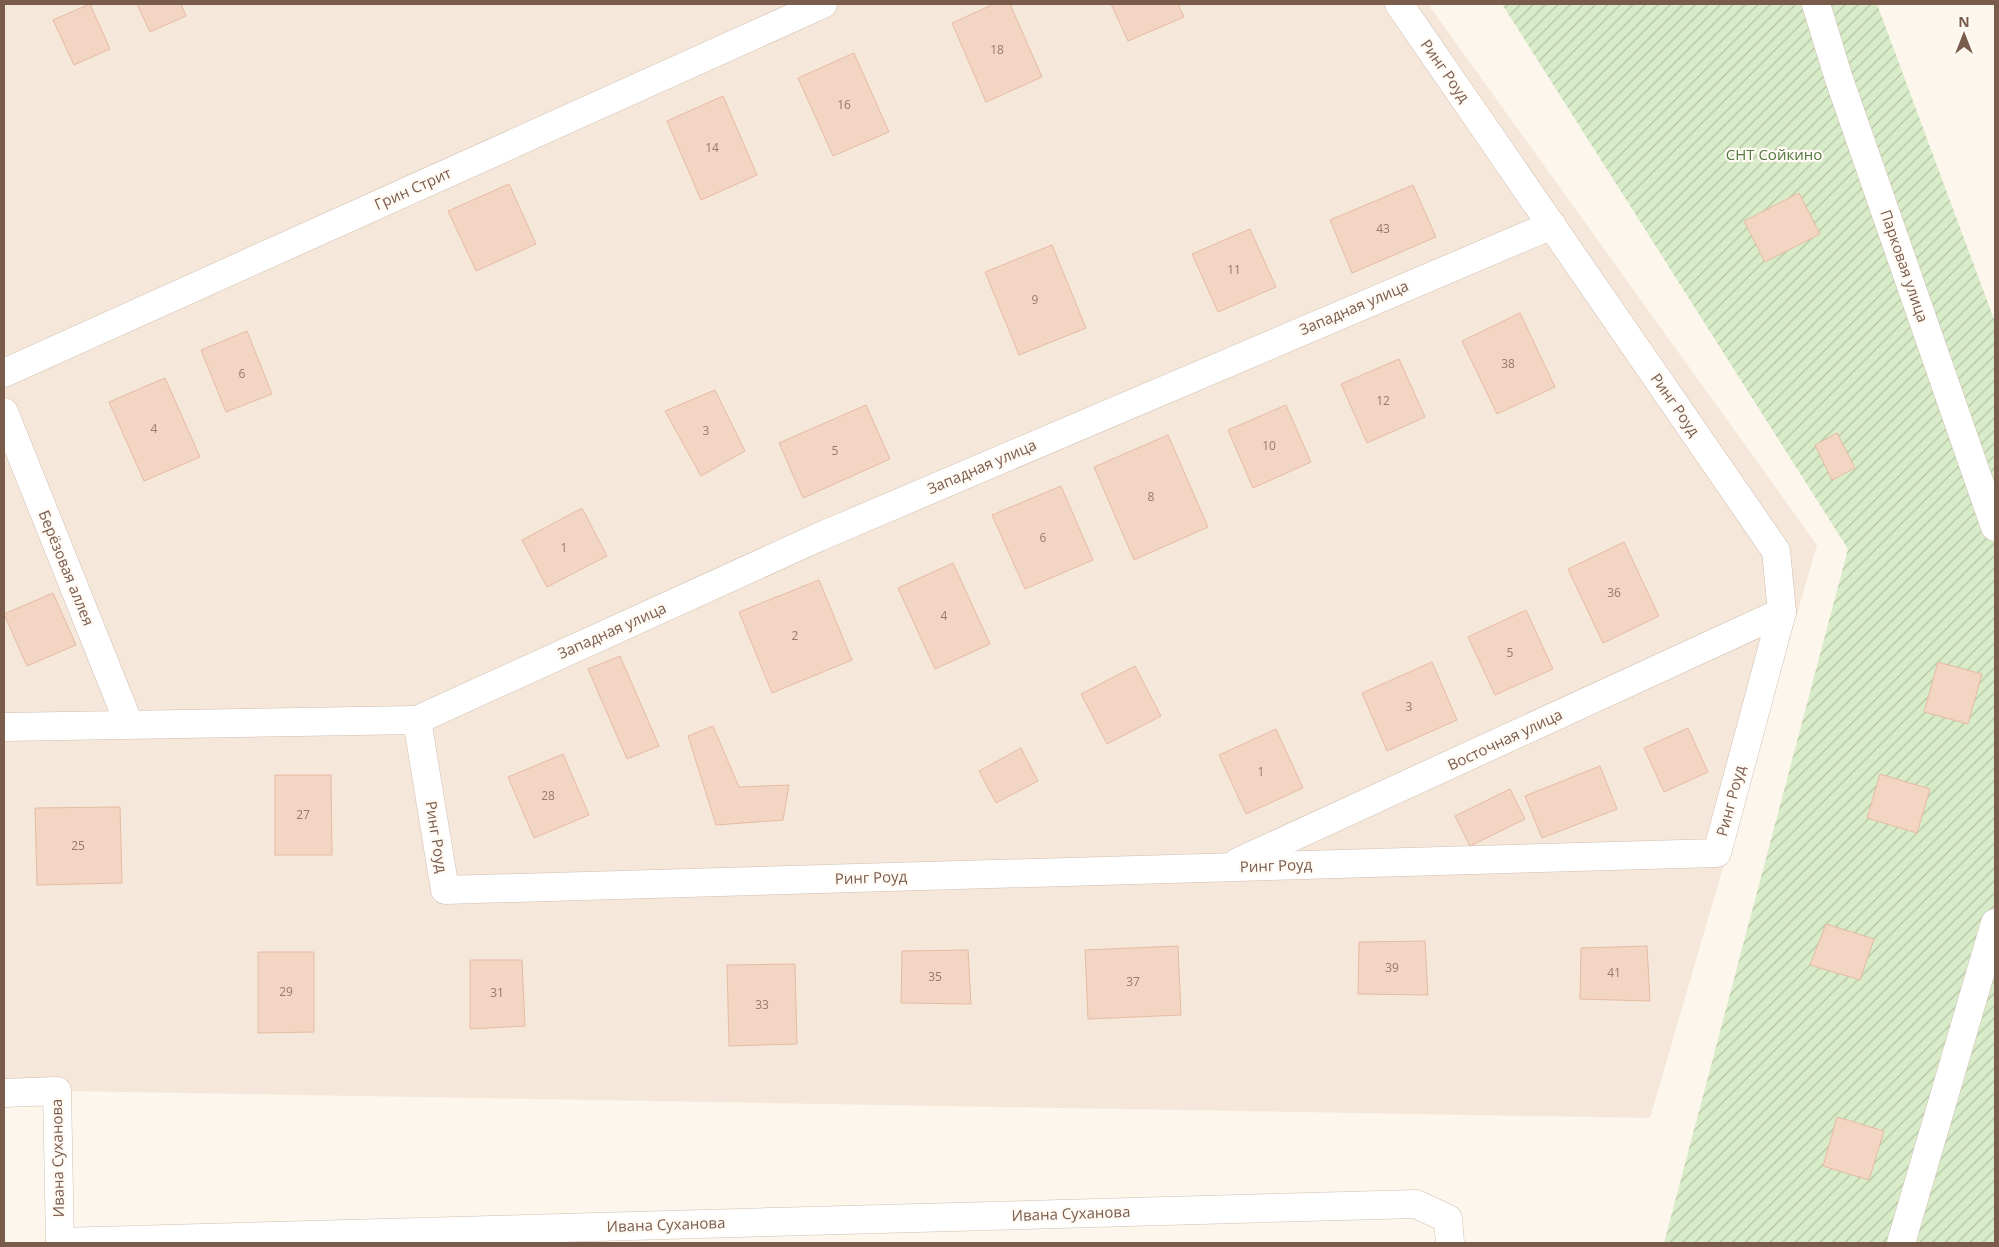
<svg xmlns="http://www.w3.org/2000/svg" width="1999" height="1247" viewBox="0 0 1999 1247" font-family="'Open Sans',sans-serif">
  <style>
    .residential { fill: #f5e8da }
    .garden { fill: url(#garden-furrows) }
    .building { fill: #f3d5c3; stroke: #e6bba3 }
    .lines { fill: none; stroke-linecap: round; stroke-linejoin: round }
    .street-casing { stroke: #d1beb0; stroke-width: 29 }
    .street { stroke: #fff; stroke-width: 28 }
    .labels { text-anchor: middle; stroke-width: 4.5; stroke-linejoin: round; paint-order: stroke }
    .number-label { font-size: 12px; fill: #987a6a }
    .street-label { font-size: 15px; fill: #7a5c4d; stroke: #fffaf3 }
    .park-label { font-size: 15px; fill: #537a41; stroke: #fffaf3 }
  </style>
  <defs>
    <pattern id="garden-furrows" width="10" height="10" patternUnits="userSpaceOnUse" patternTransform="scale(1.25)"><rect width="10" height="10" fill="#d8ecc9"/><path d="M-1 1l2-2M0 10L10 0M9 11l2-2" fill="none" stroke="#b4c2a5"/></pattern>
  </defs>
  <rect width="100%" height="100%" fill="#fdf6ec"/>
  <!-- residential -->
  <path class="residential" d="M4,4H1428L1817,545L1650,1118L4,1090Z"/>
  <!-- garden -->
  <path class="garden" d="M1502,4H1877L1995,322V1243H1664L1848,549Z"/>
  <!-- building -->
  <g class="building">
    <path d="M90,4L110,49L74,65L53,20Z"/>
    <path d="M137,4H181L186,16L150,32Z"/>
    <path d="M994,4H1010L1042,77L986,102L952,23Z"/>
    <path d="M1111,4H1178L1184,17L1128,41Z"/>
    <path d="M854,53L889,132L833,156L798,78Z"/>
    <path d="M723,96L757,175L701,200L667,121Z"/>
    <path d="M509,184L536,244L476,271L448,211Z"/>
    <path d="M1413,185L1436,237L1352,273L1330,220Z"/>
    <path d="M1799,193L1820,234L1765,262L1744,221Z"/>
    <path d="M1250,229L1276,287L1218,312L1192,254Z"/>
    <path d="M1052,245L1086,328L1019,355L985,272Z"/>
    <path d="M1520,313L1555,387L1497,414L1462,341Z"/>
    <path d="M247,331L272,394L226,412L201,350Z"/>
    <path d="M1399,359L1425,417L1367,443L1341,384Z"/>
    <path d="M165,378L200,457L144,481L109,402Z"/>
    <path d="M715,390L745,451L701,476L665,411Z"/>
    <path d="M866,405L890,459L803,498L779,443Z"/>
    <path d="M1286,405L1311,462L1253,488L1228,430Z"/>
    <path d="M1837,433L1855,468L1832,480L1815,445Z"/>
    <path d="M1168,435L1208,527L1134,560L1094,467Z"/>
    <path d="M1061,486L1093,560L1025,589L992,515Z"/>
    <path d="M582,508L607,556L547,587L522,540Z"/>
    <path d="M1624,542L1659,616L1603,643L1568,569Z"/>
    <path d="M953,563L990,644L935,669L898,588Z"/>
    <path d="M819,580L852,660L772,693L739,612Z"/>
    <path d="M53,593L76,645L27,666L4,614Z"/>
    <path d="M1526,610L1553,669L1495,695L1468,637Z"/>
    <path d="M620,656L659,746L627,759L588,669Z"/>
    <path d="M1432,662L1457,720L1387,751L1362,693Z"/>
    <path d="M1938,662L1982,674L1968,724L1924,712Z"/>
    <path d="M1135,666L1161,716L1107,744L1081,694Z"/>
    <path d="M713,726L739,787L789,785L783,820L716,825L688,736Z"/>
    <path d="M1688,728L1708,772L1664,792L1644,748Z"/>
    <path d="M1276,729L1303,788L1246,814L1219,755Z"/>
    <path d="M1021,748L1038,781L996,803L979,771Z"/>
    <path d="M563,754L589,815L534,838L508,777Z"/>
    <path d="M1600,766L1617,809L1542,838L1525,796Z"/>
    <path d="M1880,774L1930,789L1917,833L1867,818Z"/>
    <path d="M275,775H331L332,855H275Z"/>
    <path d="M1510,789L1525,819L1470,846L1455,816Z"/>
    <path d="M120,807L122,883L37,885L35,808Z"/>
    <path d="M1826,924L1874,939L1860,980L1810,965Z"/>
    <path d="M1425,941L1428,995L1358,994L1359,942Z"/>
    <path d="M1178,946L1181,1015L1088,1019L1085,950Z"/>
    <path d="M1647,946L1650,1001L1580,999L1581,948Z"/>
    <path d="M968,950L971,1004L901,1003L902,951Z"/>
    <path d="M258,952H314V1032L258,1033Z"/>
    <path d="M470,960H522L525,1026L470,1029Z"/>
    <path d="M795,964L797,1044L729,1046L727,965Z"/>
    <path d="M1837,1117L1884,1131L1869,1180L1823,1166Z"/>
  </g>
  <g class="lines">
    <!-- street casing -->
    <g class="street-casing">
      <g id="street">
        <path d="M1816,4L1838,76L1995,527"/>
        <path d="M4,373L823,4"/>
        <path d="M4,412L129,724"/>
        <path d="M417,720L819,537L1552,225"/>
        <path d="M4,727L417,720L445,890L1717,853L1782,612L1776,551L1399,4"/>
        <path d="M1238,862L1782,612"/>
        <path d="M4,1093L57,1091L60,1243"/>
        <path d="M60,1242L1416,1204L1448,1219L1450,1243"/>
        <path d="M1901,1243L1995,923"/>
      </g>
    </g>
    <!-- street -->
    <use href="#street" class="street"/>
  </g>
  <g class="labels">
    <!-- number labels -->
    <g class="number-label">
      <text x="997" y="54">18</text>
      <text x="844" y="109">16</text>
      <text x="712" y="152">14</text>
      <text x="1383" y="233">43</text>
      <text x="1234" y="274">11</text>
      <text x="1035" y="304">9</text>
      <text x="1508" y="368">38</text>
      <text x="242" y="378">6</text>
      <text x="1383" y="405">12</text>
      <text x="154" y="433">4</text>
      <text x="706" y="435">3</text>
      <text x="1269" y="450">10</text>
      <text x="835" y="455">5</text>
      <text x="1151" y="501">8</text>
      <text x="1043" y="542">6</text>
      <text x="564" y="552">1</text>
      <text x="1614" y="597">36</text>
      <text x="944" y="620">4</text>
      <text x="795" y="640">2</text>
      <text x="1510" y="657">5</text>
      <text x="1409" y="711">3</text>
      <text x="1261" y="776">1</text>
      <text x="548" y="800">28</text>
      <text x="303" y="819">27</text>
      <text x="78" y="850">25</text>
      <text x="1392" y="972">39</text>
      <text x="1614" y="977">41</text>
      <text x="935" y="981">35</text>
      <text x="1133" y="986">37</text>
      <text x="286" y="996">29</text>
      <text x="497" y="997">31</text>
      <text x="762" y="1009">33</text>
    </g>
    <!-- street labels -->
    <g class="street-label">
      <text transform="translate(1445 71) rotate(55)" y="5">Ринг Роуд</text>
      <text transform="translate(413 189) rotate(-24)" y="5">Грин Стрит</text>
      <text transform="translate(1904 266) rotate(71)" y="5">Парковая улица</text>
      <text transform="translate(1354 308) rotate(-23)" y="5">Западная улица</text>
      <text transform="translate(1675 405) rotate(55)" y="5">Ринг Роуд</text>
      <text transform="translate(982 467) rotate(-23)" y="5">Западная улица</text>
      <text transform="translate(66 568) rotate(68)" y="5">Берёзовая аллея</text>
      <text transform="translate(612 631) rotate(-24)" y="5">Западная улица</text>
      <text transform="translate(1505 740) rotate(-25)" y="5">Восточная улица</text>
      <text transform="translate(1731 801) rotate(-75)" y="5">Ринг Роуд</text>
      <text transform="translate(436 837) rotate(81)" y="5">Ринг Роуд</text>
      <text transform="translate(1276 866) rotate(-2)" y="5">Ринг Роуд</text>
      <text transform="translate(871 878) rotate(-2)" y="5">Ринг Роуд</text>
      <text transform="translate(58 1158) rotate(-91)" y="5">Ивана Суханова</text>
      <text transform="translate(1071 1214) rotate(-2)" y="5">Ивана Суханова</text>
      <text transform="translate(666 1225) rotate(-2)" y="5">Ивана Суханова</text>
    </g>
    <!-- park labels -->
    <g class="park-label">
      <text x="1774" y="160">СНТ Сойкино</text>
    </g>
  </g>
  <!-- border -->
  <rect width="1999" height="1247" fill="none" stroke="#7a5c4d" stroke-width="10"/>
  <!-- north arrow -->
  <g transform="translate(1964 35)" stroke="#fffaf3" stroke-width="4" paint-order="stroke">
  <path d="M0-4L9 19L0 12L-9 19Z" fill="#7a5c4d"/>
  <text y="-8" font-size="14" font-weight="bold" text-anchor="middle" fill="#7a5c4d">N</text>
  </g>
</svg>
